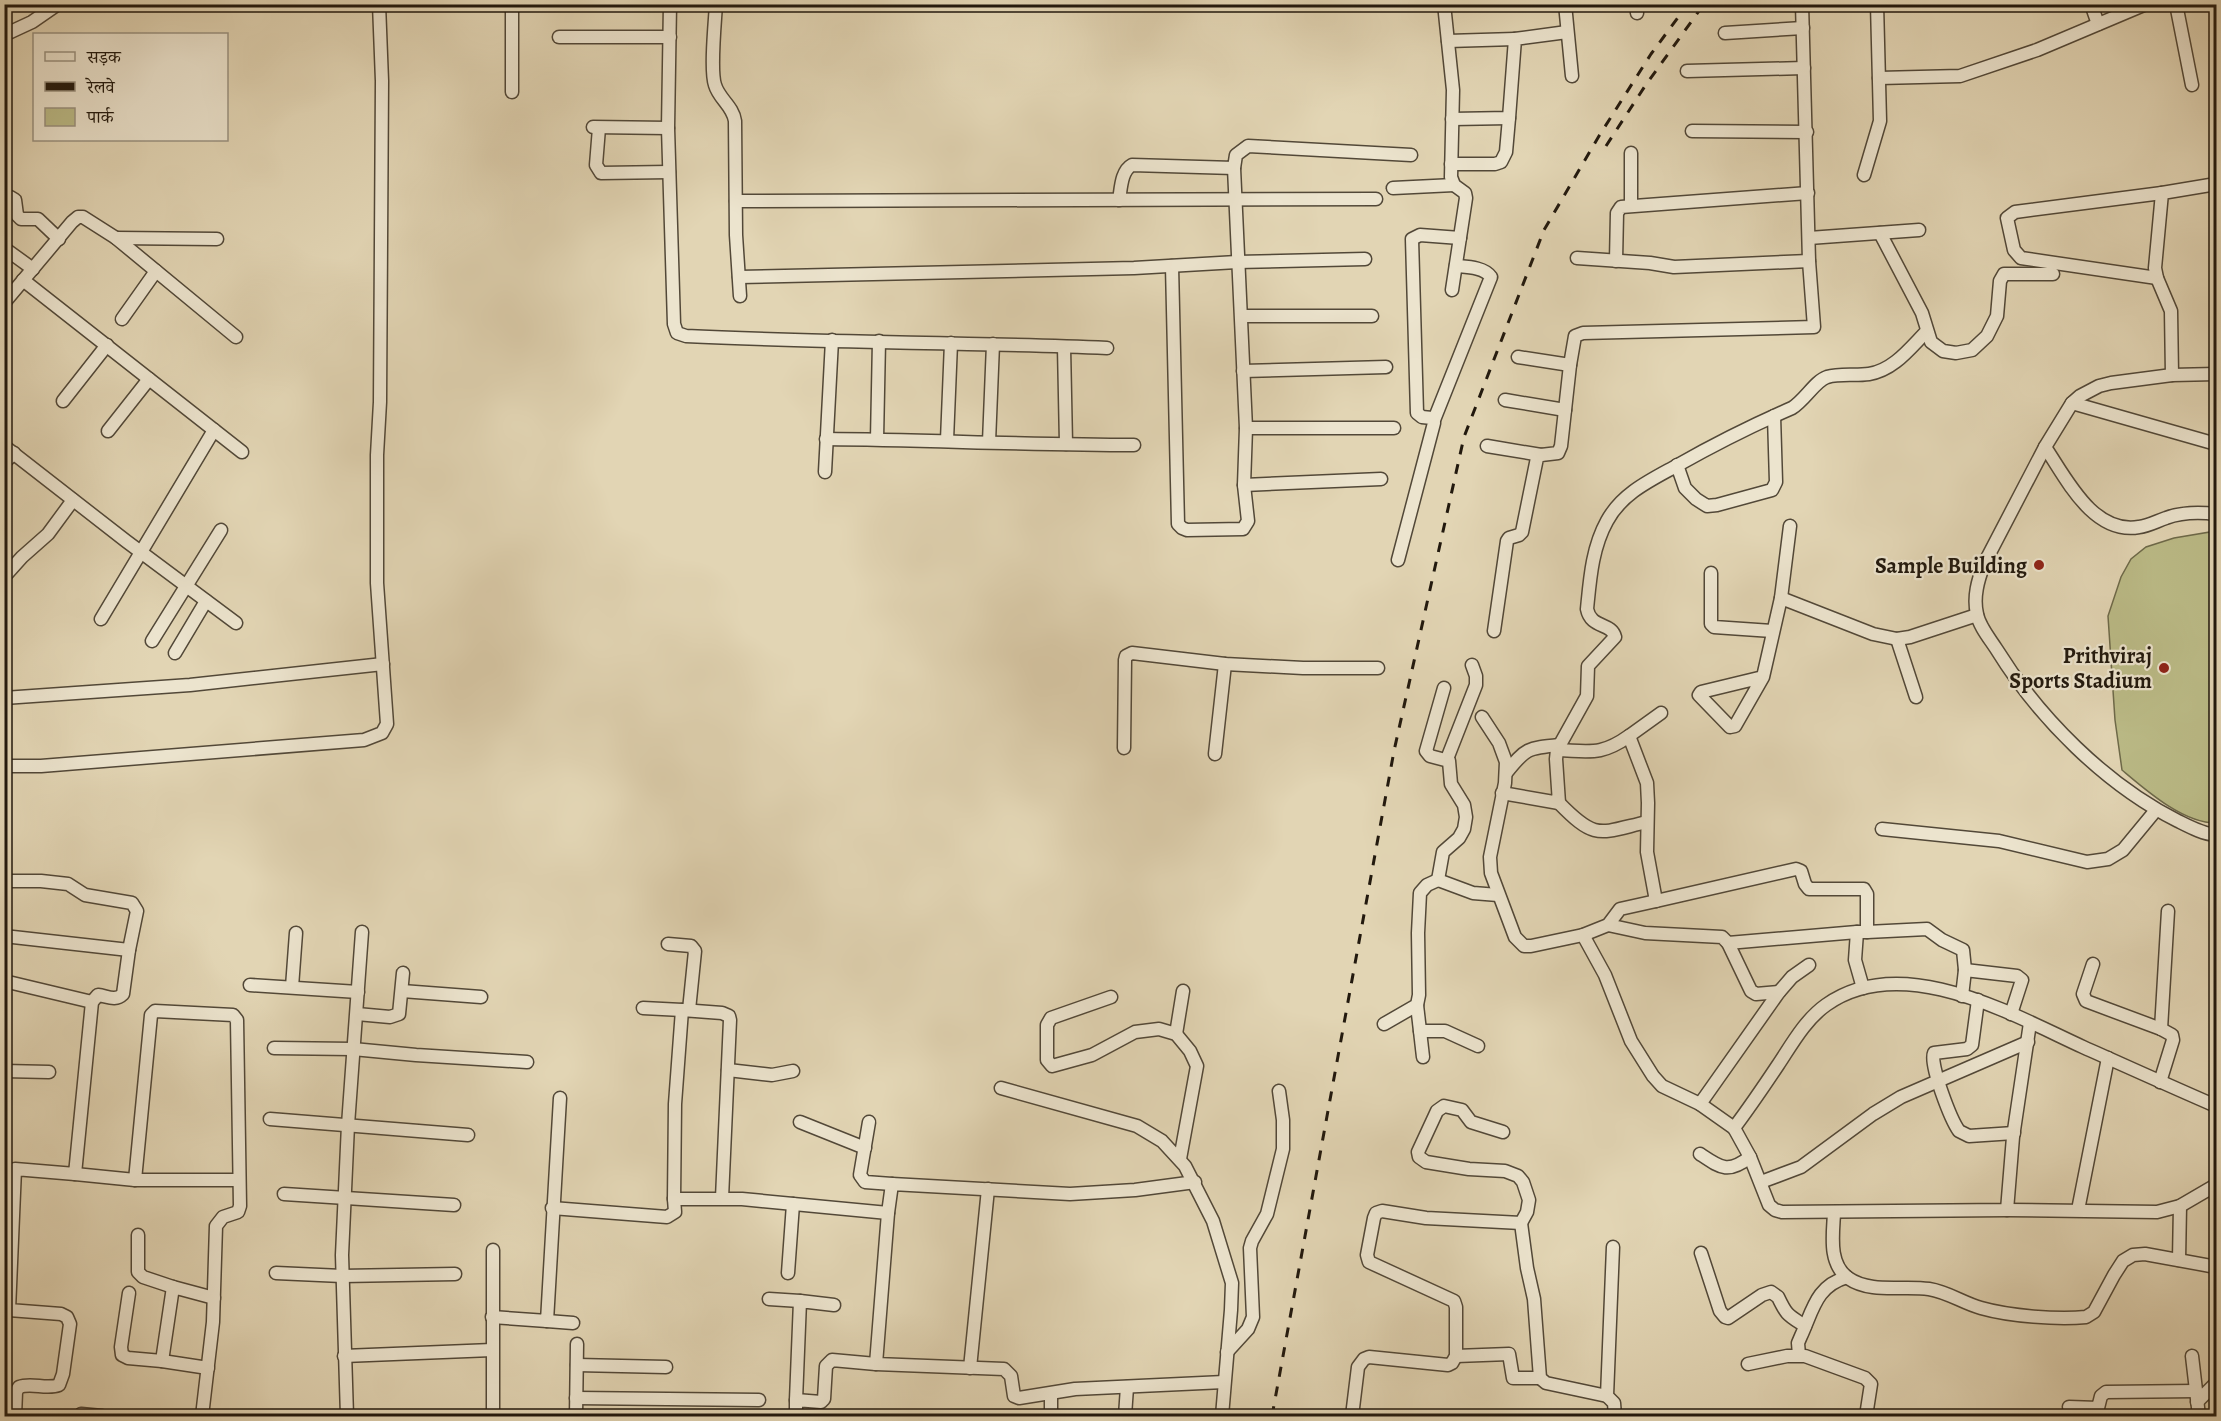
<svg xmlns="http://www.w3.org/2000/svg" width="2221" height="1421" viewBox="0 0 2221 1421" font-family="Alegreya,'Noto Serif Devanagari',serif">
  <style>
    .green { fill: #bbbb87; stroke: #6e6a4a; stroke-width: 1.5 }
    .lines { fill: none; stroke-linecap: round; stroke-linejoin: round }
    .minor-casing { stroke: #524838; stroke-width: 15 }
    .minor { stroke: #ece4ce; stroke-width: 12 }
    .rail { stroke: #22190e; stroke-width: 3; stroke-dasharray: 10 10; stroke-linecap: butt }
    .poi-dot { fill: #8f2418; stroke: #ece4ce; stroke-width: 2 }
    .labels { text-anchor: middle; stroke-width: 4.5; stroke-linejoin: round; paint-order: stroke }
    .poi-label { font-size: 22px; font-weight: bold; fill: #22190e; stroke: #ece4ce; text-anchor: end }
  </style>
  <rect width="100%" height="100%" fill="#e2d5b4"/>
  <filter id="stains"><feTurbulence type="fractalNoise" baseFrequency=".00333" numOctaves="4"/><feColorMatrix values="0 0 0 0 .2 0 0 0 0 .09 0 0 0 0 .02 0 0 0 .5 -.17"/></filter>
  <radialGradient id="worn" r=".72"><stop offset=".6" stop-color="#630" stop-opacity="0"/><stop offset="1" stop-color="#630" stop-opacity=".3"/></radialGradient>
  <!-- green -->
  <path class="green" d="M2216,531V823C2183,823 2147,791 2122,770L2115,720L2108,616L2121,577L2131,559L2146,547L2174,538Z"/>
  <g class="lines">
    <!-- minor casing -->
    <g class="minor-casing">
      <g id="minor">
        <path d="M670,4L668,128L674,324L677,333L686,336C826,343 967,342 1107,348"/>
        <path d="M716,4C715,22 710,70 715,85C719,99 733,106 735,121L736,235L740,296"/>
        <path d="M1444,4L1453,90L1451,177L1454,185L1465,193L1466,198L1452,290"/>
        <path d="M1565,4L1572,76"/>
        <path d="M1636,4L1637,13"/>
        <path d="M2091,4L2098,24"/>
        <path d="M2176,4L2192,85"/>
        <path d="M1725,33L1803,28"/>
        <path d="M4,35L32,22L58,4"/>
        <path d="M559,37H670"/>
        <path d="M1448,41L1515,39"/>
        <path d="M1687,71L1804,68"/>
        <path d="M1879,78L1960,76L2037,50L2146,4"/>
        <path d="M512,92V4"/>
        <path d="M1452,119L1509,118L1515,39L1567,32"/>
        <path d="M593,127L668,128"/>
        <path d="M599,128L596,165L601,173L669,172"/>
        <path d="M1692,131L1807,132"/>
        <path d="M1631,153V205"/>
        <path d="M1451,164H1495L1501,162L1506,152L1509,118"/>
        <path d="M1864,175L1880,121L1877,4"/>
        <path d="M1393,188L1454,185"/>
        <path d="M4,198L10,197L15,200L17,215L21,219H38L59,239"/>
        <path d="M1119,200C1121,189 1121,171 1132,165L1234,168L1236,155L1248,146L1411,155"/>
        <path d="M736,201L1376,199"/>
        <path d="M1880,233L1922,313L1931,342L1943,351L1956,353L1972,350L1987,336L1997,316L2000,281L2004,274H2053"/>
        <path d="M116,238L217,239"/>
        <path d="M1809,238L1919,230"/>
        <path d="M4,248L33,269"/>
        <path d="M1577,258L1650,263L1674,267L1809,261"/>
        <path d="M1616,261L1617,213L1621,207L1808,193"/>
        <path d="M1172,266L1178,524L1182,528L1187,530L1243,529L1248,521L1244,485L1246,428L1234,168"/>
        <path d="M739,277L1134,268L1237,262L1365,259"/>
        <path d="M2157,278L2021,258L2014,250L2007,218L2015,212L2162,193"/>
        <path d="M23,280L242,452"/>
        <path d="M4,303L72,222L78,217H83L116,238L236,337"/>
        <path d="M1242,316H1372"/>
        <path d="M122,319L156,271"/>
        <path d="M1064,347L1066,444"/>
        <path d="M1518,357L1570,365"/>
        <path d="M1243,371L1386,367"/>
        <path d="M2216,374L2172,375L2111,383L2099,386L2080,396L2072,403L2045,447L1984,564C1978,580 1973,597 1977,614C1979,626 1990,639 1997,650C2039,718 2106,785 2178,821C2190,827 2203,834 2216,835"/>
        <path d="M2172,375L2171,311L2157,278L2155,268L2162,193L2216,184"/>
        <path d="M1505,400L1565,410"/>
        <path d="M63,401L107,345"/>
        <path d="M2072,403L2216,444"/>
        <path d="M1434,420L1491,277C1484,267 1467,267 1456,266"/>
        <path d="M1246,428H1394"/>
        <path d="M108,431L149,379"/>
        <path d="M826,439C929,440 1031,445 1134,445"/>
        <path d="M877,439L879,341"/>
        <path d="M947,440L951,343"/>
        <path d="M989,442L993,344"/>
        <path d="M4,446L126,541L236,623"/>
        <path d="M1487,446L1541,455"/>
        <path d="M2045,447C2066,478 2093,535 2139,527C2148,526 2157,521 2166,518C2182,512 2199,512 2216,514"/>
        <path d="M4,463L14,453"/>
        <path d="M1677,465L1685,488L1696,499L1707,506L1717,505L1772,490L1776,482L1774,416"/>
        <path d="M825,472L832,340"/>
        <path d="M1244,485L1381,479"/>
        <path d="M1398,560L1434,423L1432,418L1422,417L1417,413L1412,239L1420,235L1460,238"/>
        <path d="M1711,573V624L1714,627L1772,631"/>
        <path d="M4,577L22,557L48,534L73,500"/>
        <path d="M1781,598L1790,526"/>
        <path d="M101,619L214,430"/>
        <path d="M1494,631L1507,541L1509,538L1519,535L1522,532L1537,458L1541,455L1558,453L1561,446L1570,365L1575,336L1583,333L1814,327L1809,261L1802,4"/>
        <path d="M1897,639L1916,697"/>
        <path d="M152,641L221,530"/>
        <path d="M175,653L206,601"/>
        <path d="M1763,677L1701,692L1699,695L1730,727L1735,726L1763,677L1781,598L1873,634L1897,639L1910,637L1977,615"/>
        <path d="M1444,688L1426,751L1430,756L1449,761L1451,784L1464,805L1466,817L1464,829L1459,838L1443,852L1438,880L1473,893L1498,895"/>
        <path d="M4,698L190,685L383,664"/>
        <path d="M1482,717L1499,743L1506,762L1505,783L1490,857L1491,873L1515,937L1524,946H1531L1583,935L1605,975L1631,1041L1653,1076L1662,1086L1700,1104L1734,1128C1749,1108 1764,1086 1778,1065C1792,1044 1805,1020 1826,1005C1902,951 2011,1014 2083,1047C2128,1067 2172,1087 2216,1106"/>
        <path d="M1629,736L1661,713"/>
        <path d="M1124,748L1125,660L1126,656L1132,653L1225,664L1303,668H1378"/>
        <path d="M1557,750C1590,751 1601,756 1629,736L1647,783L1648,803L1647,852L1656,901L1620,909L1608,925L1583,935"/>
        <path d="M1215,754L1225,664"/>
        <path d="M1447,759L1476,685V676L1472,665"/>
        <path d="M4,766H41L364,740L382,733L387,724L377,583V455L380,402L382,81L379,4"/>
        <path d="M1506,773C1526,748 1527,748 1560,745"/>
        <path d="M1502,793L1559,803L1556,759L1557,750L1587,696L1588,666L1615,637C1611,622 1591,629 1587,609C1590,579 1592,548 1607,521C1622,493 1651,480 1678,465C1715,444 1753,425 1792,408C1805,400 1815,381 1827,377C1840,373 1855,376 1869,374C1894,370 1910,348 1927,331"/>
        <path d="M1559,803C1596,841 1599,833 1647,822"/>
        <path d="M1882,829L1999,841L2087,862L2108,859L2123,850L2156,810"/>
        <path d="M4,881H41L68,884L85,895L132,903L137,911L129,950L123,994C115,1002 107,996 98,995L92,1002L75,1174L15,1169L9,1310L61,1314L67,1317L70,1324L63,1374L59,1385C46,1390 32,1382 19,1387L16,1392L15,1416"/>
        <path d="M1656,901L1796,869L1801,871L1805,884L1809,889H1864L1867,894V932H1857L1855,960L1863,988"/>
        <path d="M1608,925L1645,933L1722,937L1728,943L1751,991L1756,994L1779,992"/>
        <path d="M1867,932L1927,929L1942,940L1963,950L1965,970"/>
        <path d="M4,936L129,950"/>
        <path d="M1728,943L1857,932"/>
        <path d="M668,944L691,946L695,951L689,1010"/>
        <path d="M2093,964L2083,994L2086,1001L2161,1029L2172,1035L2173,1040L2160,1082"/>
        <path d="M4,981L92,1002"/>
        <path d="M250,985L358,992"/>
        <path d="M292,987L296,933"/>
        <path d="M402,991L481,997"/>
        <path d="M1962,996L1965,970L2017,976L2022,980L2021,983L2011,1014"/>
        <path d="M1111,997L1051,1018L1047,1025V1060L1052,1066L1092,1055L1135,1032L1159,1029L1176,1034L1190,1051L1197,1066L1180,1159"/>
        <path d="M1978,1000L1972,1045L1967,1049L1934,1053C1929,1064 1951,1120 1959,1131L1969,1136L2014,1133"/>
        <path d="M1417,1005L1423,1057"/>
        <path d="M643,1008L682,1010"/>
        <path d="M357,1014L390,1017L399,1014L403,973"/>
        <path d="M1384,1024L1417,1005L1419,995L1418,933L1420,893L1427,885L1438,880"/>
        <path d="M2161,1029L2168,911"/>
        <path d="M1420,1031H1445L1478,1046"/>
        <path d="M1176,1034L1183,991"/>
        <path d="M274,1048L353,1049L416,1055L527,1062"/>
        <path d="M728,1070L772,1075L793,1071"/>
        <path d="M4,1071L49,1072"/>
        <path d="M1001,1088L1137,1126L1162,1141L1185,1166L1213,1221L1232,1283L1231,1310L1222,1416"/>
        <path d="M1700,1104L1779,992L1792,977L1809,965"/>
        <path d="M270,1119L468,1135"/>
        <path d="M800,1122L865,1148"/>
        <path d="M869,1122L860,1175L865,1182L892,1184"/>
        <path d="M1734,1128L1750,1157L1769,1205L1775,1210L1782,1212L2007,1210L2013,1137L2030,1023"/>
        <path d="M1503,1132L1471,1122L1462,1110L1444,1106L1437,1111L1418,1152L1419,1157L1426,1162L1469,1169L1505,1171L1518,1176L1523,1182L1529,1200L1527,1212L1521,1223"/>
        <path d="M1700,1154C1721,1168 1728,1174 1750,1157"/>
        <path d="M75,1174L135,1180H239"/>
        <path d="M135,1180L151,1015L155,1011L233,1015L237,1020L240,1206L238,1212L223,1217L216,1226L213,1322L202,1416"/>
        <path d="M1195,1182L1135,1190L1070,1194L892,1184L888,1213L876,1364L1004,1369L1011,1376L1014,1396L1019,1398L1075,1389L1224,1382"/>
        <path d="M1761,1182L1801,1167L1873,1114L1901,1097L2028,1042"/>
        <path d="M284,1194L454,1205"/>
        <path d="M722,1198L730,1020L729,1016L722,1013L682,1010L675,1104L674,1199H742L888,1213"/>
        <path d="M552,1208L667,1217L675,1212L674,1199"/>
        <path d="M2007,1210L2157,1212L2180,1206L2216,1185"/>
        <path d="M2078,1210L2108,1058"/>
        <path d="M1834,1213C1833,1235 1828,1263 1848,1278C1871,1294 1903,1285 1929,1289C1948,1292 1963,1303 1981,1308C2009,1316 2058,1320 2086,1317L2094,1312L2114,1275L2123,1261L2133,1255L2145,1254L2216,1267"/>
        <path d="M138,1235V1272L143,1277L173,1287"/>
        <path d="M1613,1247L1607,1396L1614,1403L1615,1416"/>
        <path d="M1701,1253L1720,1311L1725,1317L1728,1318L1762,1295L1771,1292L1778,1297C1787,1316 1788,1315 1805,1326"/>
        <path d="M2179,1260L2180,1206"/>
        <path d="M276,1273L342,1276L455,1274"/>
        <path d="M788,1273L793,1204"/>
        <path d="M129,1293L121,1347L122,1355L128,1358L162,1361L208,1368"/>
        <path d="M769,1299L800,1301"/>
        <path d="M492,1317L547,1321L560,1098"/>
        <path d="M547,1321L573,1323"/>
        <path d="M1227,1352L1248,1329L1253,1317L1250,1248L1252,1241L1267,1214L1283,1149V1120L1279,1091"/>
        <path d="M1799,1355L1798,1343L1801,1336C1813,1310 1816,1286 1847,1277"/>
        <path d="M344,1356L492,1350"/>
        <path d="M1456,1356L1509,1354L1513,1378H1540"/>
        <path d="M2192,1356L2199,1416"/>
        <path d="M162,1361L173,1287L214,1298"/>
        <path d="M1748,1364L1787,1356H1805L1865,1378L1871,1384L1866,1416"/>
        <path d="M577,1365L666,1367"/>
        <path d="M970,1368L988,1189"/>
        <path d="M576,1398L759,1400"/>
        <path d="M796,1400L800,1301L834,1305"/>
        <path d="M2197,1402L2216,1383"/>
        <path d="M2069,1407L2098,1408L2101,1396L2106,1392L2196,1391"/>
        <path d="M81,1414L102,1416"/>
        <path d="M347,1416L342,1255L348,1125L362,932"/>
        <path d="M493,1416V1250"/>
        <path d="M576,1416L577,1344"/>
        <path d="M796,1416V1400L821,1402L824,1399L826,1366L832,1360L876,1364"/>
        <path d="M1051,1416V1394"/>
        <path d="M1125,1416L1127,1387"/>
        <path d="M1352,1416L1358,1367L1364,1359L1369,1357L1448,1365L1452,1363L1456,1356V1307L1454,1301L1369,1262L1367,1255L1374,1218L1376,1213L1382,1211L1426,1218L1521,1223L1527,1268L1534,1299L1540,1378L1546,1383L1607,1396"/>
      </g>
    </g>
    <!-- minor -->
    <use href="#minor" class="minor"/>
    <!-- rail -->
    <g class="rail">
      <path d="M1606,146L1645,86L1704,4"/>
      <path d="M1272,1416L1394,751L1464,437L1544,230L1599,136L1651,54L1688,4"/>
    </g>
  </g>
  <!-- markers -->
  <g class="poi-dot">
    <circle cx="2039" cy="565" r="6"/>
    <circle cx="2164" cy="668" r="6"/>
  </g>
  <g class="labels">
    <!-- poi labels -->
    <g class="poi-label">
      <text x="2027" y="573">Sample Building</text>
      <text x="2152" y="663">Prithviraj<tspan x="2152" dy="25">Sports Stadium</tspan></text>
    </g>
  </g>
  <!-- margin -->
  <rect width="2221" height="1421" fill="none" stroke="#e2d5b4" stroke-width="24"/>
  <rect x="6" y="6" width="2209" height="1409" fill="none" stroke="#22190e" stroke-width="3"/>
  <rect x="12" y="12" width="2197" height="1397" fill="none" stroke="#22190e" stroke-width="1.5"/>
  <!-- legend -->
  <rect x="33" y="33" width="195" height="108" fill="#ece4ce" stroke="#9b9381" stroke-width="1.5"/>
  <rect x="45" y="52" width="30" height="9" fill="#ece4ce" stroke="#9b9381" stroke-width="1.5"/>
  <text x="87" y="63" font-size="18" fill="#22190e">सड़क</text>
  <rect x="45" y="82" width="30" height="9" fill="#22190e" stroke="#9b9381" stroke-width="1.5"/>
  <text x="87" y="93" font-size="18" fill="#22190e">रेलवे</text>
  <rect x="45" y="108" width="30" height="18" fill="#bbbb87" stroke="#9b9381" stroke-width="1.5"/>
  <text x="87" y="123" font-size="18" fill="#22190e">पार्क</text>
  <rect width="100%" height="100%" filter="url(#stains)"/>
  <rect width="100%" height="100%" fill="url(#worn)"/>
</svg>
